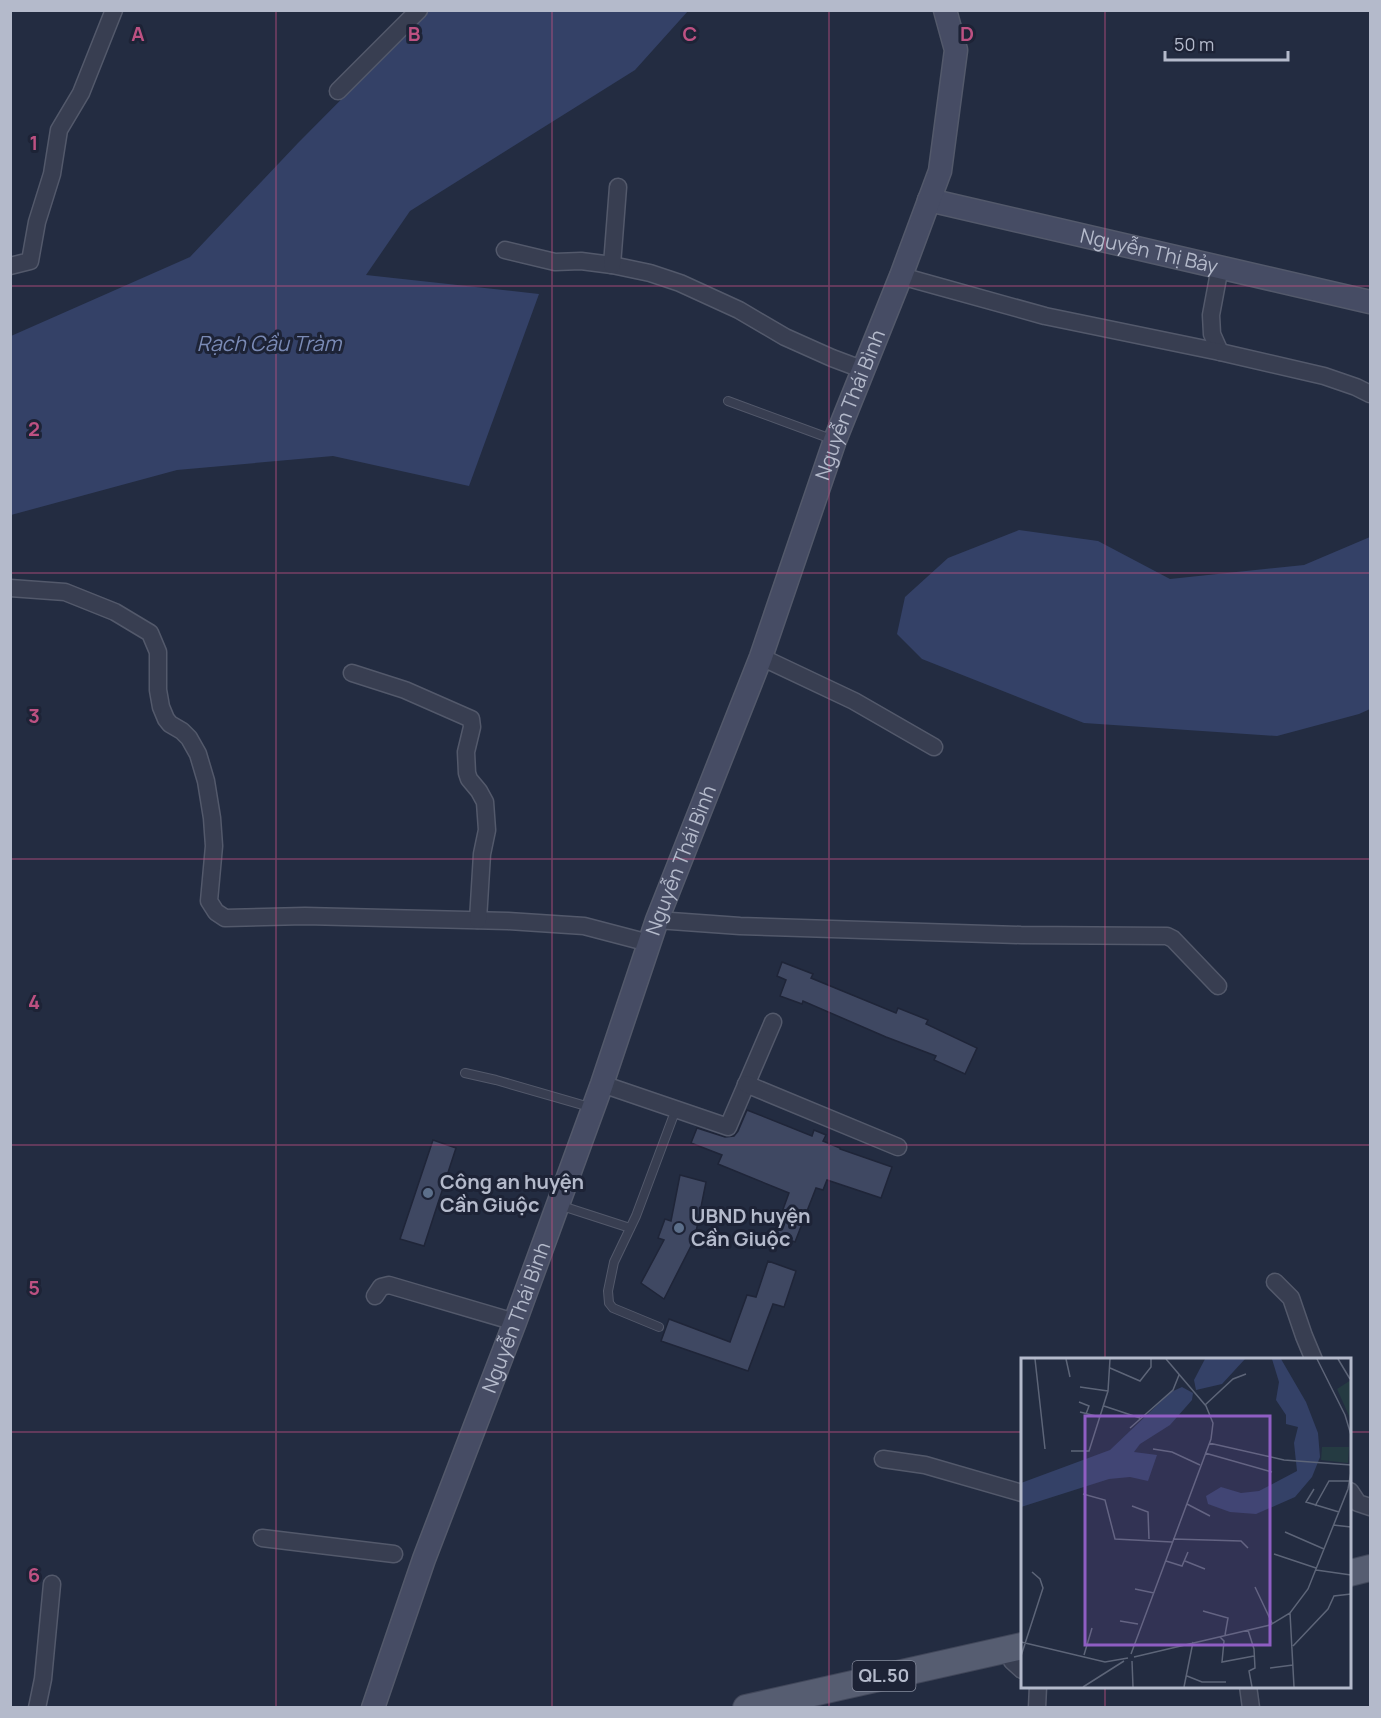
<svg xmlns="http://www.w3.org/2000/svg" width="1381" height="1718" viewBox="0 0 1381 1718" font-family="Manrope,sans-serif">
  <style>
    .water { fill: #344167 }
    .building { fill: #3f4862; stroke: #1f2538; stroke-width: 1.5 }
    .lines { fill: none; stroke-linecap: round; stroke-linejoin: round }
    .lane-casing { stroke: #53596b; stroke-width: 10 }
    .street-casing { stroke: #53596b; stroke-width: 19 }
    .secondary-casing { stroke: #53596b; stroke-width: 25 }
    .primary-casing { stroke: #41475a; stroke-width: 28 }
    .lane { stroke: #383e51; stroke-width: 8 }
    .street { stroke: #383e51; stroke-width: 16 }
    .secondary { stroke: #464c64; stroke-width: 22 }
    .primary { stroke: #565d71; stroke-width: 26 }
    .grid { fill: none; stroke: #bd5182; stroke-width: 1.5; stroke-opacity: 0.55 }
    .service-dot { fill: #5c6f8a; stroke: #1d2336; stroke-width: 2 }
    .labels { text-anchor: middle; stroke-width: 6; stroke-linejoin: round; paint-order: stroke }
    .shield { fill: #1d2336; stroke: #878d9e; stroke-width: 1.5 }
    .shield-label { font-size: 18px; font-weight: bold; fill: #b4bacb }
    .street-label { font-size: 20px; fill: #b4bacb; stroke: #1d2336 }
    .poi-label { font-size: 20px; font-weight: bold; fill: #b4bacb; stroke: #1d2336; text-anchor: start }
    .water-label { font-size: 21px; font-style: italic; fill: #7a8ab5; stroke: #1d2336 }
    .inset-road { fill: none; stroke: #5d6578; stroke-width: 1.5 }
    .view { fill: #8f5ec3; fill-opacity: 0.15; stroke: #8f5ec3; stroke-width: 3 }
    .inset-edge { fill: none; stroke: #b4bacb; stroke-width: 3 }
    .grid-label { font-size: 20px; text-anchor: middle; font-weight: bold; fill: #bd5182; stroke: #1d2336; stroke-width: 6; stroke-linejoin: round; paint-order: stroke }
  </style>
  <rect width="100%" height="100%" fill="#232c41"/>
  <!-- water -->
  <g class="water">
    <path d="M429,11H688L635,70L410,211L366,275L539,294L469,486L333,456L177,470L11,515V336L190,257L298,143Z"/>
    <path d="M1019,530L1098,541L1170,579L1304,565L1370,537V709L1359,714L1277,736L1084,723L922,659L897,634L905,597L948,558Z"/>
  </g>
  <!-- building -->
  <g class="building">
    <path d="M782,962L813,974L811,978L896,1013L898,1008L928,1020L926,1024L977,1048L965,1074L934,1060L936,1056L886,1037L803,1001L802,1004L780,996L786,980L777,976Z"/>
    <path d="M747,1110L812,1136L814,1130L826,1135L823,1141L840,1148V1149L892,1167L881,1198L827,1180L823,1190L816,1188L795,1242L774,1234L789,1193L718,1164L722,1155L691,1143L697,1128L725,1137L734,1136L738,1131Z"/>
    <path d="M433,1140L456,1148L424,1246L400,1239Z"/>
    <path d="M680,1175L706,1182L693,1247L691,1246L664,1299L641,1283L664,1240L658,1238L665,1219L671,1221Z"/>
    <path d="M768,1261L796,1271L784,1307L773,1304L748,1371L661,1341L669,1319L730,1342L747,1295L756,1297Z"/>
  </g>
  <g class="lines">
    <!-- lane casing -->
    <g class="lane-casing">
      <g id="lane">
        <path d="M728,401L834,440"/>
        <path d="M465,1073L496,1080L593,1108"/>
        <path d="M559,1205L630,1228"/>
        <path d="M659,1327L613,1308L609,1303L608,1291L614,1262L636,1216L676,1109"/>
      </g>
    </g>
    <!-- street casing -->
    <g class="street-casing">
      <g id="street">
        <path d="M338,91L419,10"/>
        <path d="M505,250L555,262L581,261L612,265L650,273L680,283L739,310L785,337L832,358L864,370"/>
        <path d="M612,265L618,187"/>
        <path d="M10,266L30,261L37,222L52,174L59,130L81,93L114,10"/>
        <path d="M1220,267L1211,315L1212,334L1220,352"/>
        <path d="M901,276L1045,316L1220,352L1324,376L1356,387L1370,394"/>
        <path d="M10,588L65,592L115,612L150,633L158,652V690L161,707L166,719L170,724L182,731L189,738L198,754L206,781L212,818L214,846L209,901L216,912L225,918L305,916L508,921L584,926L649,943"/>
        <path d="M761,657L854,701L934,747"/>
        <path d="M352,673L405,690L471,719L472,727L466,752L467,773L469,779L479,791L485,802L487,830L482,854L478,920"/>
        <path d="M657,920L740,926L1021,935L1167,936L1173,939L1218,986"/>
        <path d="M602,1084L728,1127L773,1022"/>
        <path d="M746,1084L898,1147"/>
        <path d="M1275,1282L1291,1298L1304,1336L1314,1360"/>
        <path d="M375,1296L381,1287L389,1285L515,1322"/>
        <path d="M883,1459L925,1465L1022,1493"/>
        <path d="M1350,1491L1358,1503L1370,1507"/>
        <path d="M262,1538L394,1554"/>
        <path d="M1008,1649L1012,1661L1022,1670"/>
        <path d="M1248,1686L1251,1708"/>
        <path d="M37,1708L43,1679L52,1584"/>
        <path d="M1037,1708L1038,1686"/>
      </g>
    </g>
    <!-- secondary casing -->
    <g class="secondary-casing">
      <g id="secondary">
        <path id="s1" d="M929,200L1370,302"/>
        <path id="s2" d="M373,1708L424,1559L515,1322L602,1084L657,920L761,657L835,440L901,276L940,171L956,50L945,10"/>
      </g>
    </g>
    <!-- primary casing -->
    <g class="primary-casing">
      <g id="primary">
        <path d="M1350,1573L1370,1568"/>
        <path d="M746,1708L1022,1646"/>
      </g>
    </g>
    <!-- lane -->
    <use href="#lane" class="lane"/>
    <!-- street -->
    <use href="#street" class="street"/>
    <!-- secondary -->
    <use href="#secondary" class="secondary"/>
    <!-- primary -->
    <use href="#primary" class="primary"/>
  </g>
  <!-- grid -->
  <path class="grid" d="M276,10V1708M552,10V1708M829,10V1708M1105,10V1360M10,286H1370M10,573H1370M10,859H1370M10,1145H1370M10,1432H1022M1350,1432H1370M1105,1686V1708"/>
  <!-- markers -->
  <g class="service-dot">
    <circle cx="428" cy="1193" r="6"/>
    <circle cx="679" cy="1228" r="6"/>
  </g>
  <g class="labels">
    <!-- shield labels -->
    <rect class="shield" x="852.5" y="1661" width="63" height="30" rx="4.5"/>
    <g class="shield-label">
      <text x="884" y="1682">QL.50</text>
    </g>
    <!-- street labels -->
    <g class="street-label">
      <text dy="7" stroke="none"><textPath href="#s1" startOffset="226">Nguyễn Thị Bảy</textPath></text>
      <text dy="7" stroke="none"><textPath href="#s2" startOffset="1388">Nguyễn Thái Bình</textPath></text>
      <text dy="7" stroke="none"><textPath href="#s2" startOffset="902">Nguyễn Thái Bình</textPath></text>
      <text dy="7" stroke="none"><textPath href="#s2" startOffset="416">Nguyễn Thái Bình</textPath></text>
    </g>
    <!-- poi labels -->
    <g class="poi-label">
      <text x="440" y="1189">Công an huyện<tspan x="440" dy="23">Cần Giuộc</tspan></text>
      <text x="691" y="1223">UBND huyện<tspan x="691" dy="23">Cần Giuộc</tspan></text>
    </g>
    <!-- water labels -->
    <g class="water-label">
      <text x="269" y="351">Rạch Cầu Tràm</text>
    </g>
  </g>
  <!-- overview -->
  <g transform="translate(1021 1358)">
    <rect width="330" height="330" fill="#232c41"/>
    <path d="M330,22V60H329L316,31ZM301,89H328L327,105L300,102Z" fill="#253b42"/>
    <path d="M184,1H224L201,26L175,32L173,22ZM251,1H260L285,44L297,75L299,99L291,119L274,139L235,156L209,154L187,146L185,138L200,129L220,135L238,133L276,113L273,85L277,69L265,66V57L255,42L258,24ZM161,29L172,35L171,42L149,67L119,86L113,94L136,97L127,123L109,119L88,121L0,149V125L89,92L150,34Z" fill="#344167"/>
    <path class="inset-road" d="M14,1L24,91M45,1L49,19M317,1L329,21M89,10L119,23L130,9V1M59,29L87,33M58,44L68,48L65,56M184,47L212,21L225,16M83,48L119,60M59,54L79,59M109,70L152,32L158,17M188,85L263,102L330,107M132,91L151,94L179,107M50,93H68L87,33L89,1M184,95L251,114M293,131L285,144L318,154M62,136L84,142L94,181L151,184M166,146L189,158M111,148L127,154L128,181M294,148L308,123H328M312,167L330,169M264,174L303,191M152,181L220,183L227,190M253,196L295,210M145,203L161,208L167,194M164,203L184,211M295,212L330,217M234,229L251,265M114,231L133,235M182,253L207,260L204,277M269,255L273,329M99,263L117,266M227,272L233,291L234,310L228,313L231,329M199,279L203,283L201,304L233,298M0,284L84,304L107,300M272,288L307,251L313,238L330,236M110,296L190,81L192,65L185,48L145,1M63,297L71,270M0,298L22,230L19,221L11,214M113,299L249,267L269,255L287,231L327,131L330,114V77L324,57L296,1M111,303L112,329M249,310L272,307M166,318L181,324H205M62,329L103,303M163,329L172,284"/>
    <path class="view" d="M64,58H249V287H64Z"/>
    <rect width="330" height="330" class="inset-edge"/>
  </g>
  <g class="grid-label">
    <text x="138" y="41">A</text>
    <text x="414" y="41">B</text>
    <text x="690" y="41">C</text>
    <text x="967" y="41">D</text>
    <text x="34" y="150">1</text>
    <text x="34" y="436">2</text>
    <text x="34" y="723">3</text>
    <text x="34" y="1009">4</text>
    <text x="34" y="1295">5</text>
    <text x="34" y="1582">6</text>
  </g>
  <!-- border -->
  <rect width="1381" height="1718" fill="none" stroke="#b4bacb" stroke-width="24"/>
  <!-- scale -->
  <path d="M1165 51v9h123v-9" fill="none" stroke="#b4bacb" stroke-width="3"/>
  <text x="1174" y="51" font-size="18" fill="#b4bacb" stroke="#1d2336" stroke-width="4.5" paint-order="stroke">50 m</text>
</svg>
